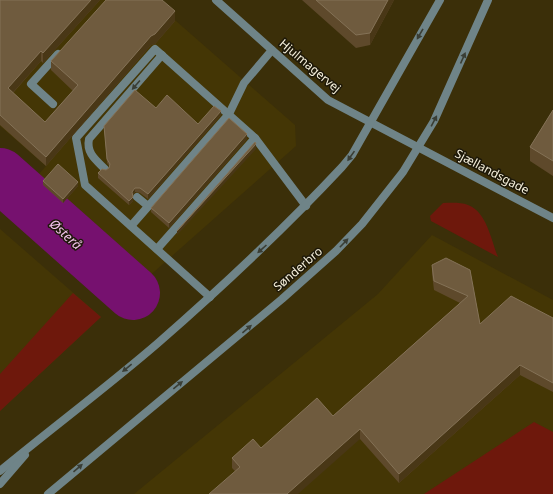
<svg xmlns="http://www.w3.org/2000/svg" width="553" height="494" viewBox="0 0 553 494" font-family="'Noto Sans',sans-serif">
  <style>
    .built { fill: #443605 }
    .green { fill: #6e180c }
    .lines { fill: none; stroke-linecap: round; stroke-linejoin: round }
    .river { stroke: #76116f; stroke-width: 54 }
    .service { stroke: #6f8488; stroke-width: 8 }
    .minor { stroke: #6f8488; stroke-width: 8 }
    .tertiary { stroke: #6f8488; stroke-width: 8 }
    .wall { fill: #5e492b }
    .shaded-wall { fill: #493716 }
    .building { fill: #6f5b3e; stroke: #847257 }
    .oneway { fill: #3a3e35 }
    .labels { text-anchor: middle; stroke-width: 3; stroke-linejoin: round; paint-order: stroke }
    .street-label { font-size: 12px; fill: #f7f1dc; stroke: #1d1809 }
    .water-label { font-size: 13px; font-style: italic; fill: #f1c0ea; stroke: #1d1809 }
  </style>
  <rect width="100%" height="100%" fill="#3b2f09"/>
  <!-- built -->
  <g class="built">
    <path d="M0,0H152L295,125L296,146L146,279L34,180L46,166L0,126Z"/>
    <path d="M0,229L101,317L0,411Z"/>
    <path d="M432,235L553,300V494H134L378,294Z"/>
  </g>
  <!-- green -->
  <g class="green">
    <path d="M443,203C451,203 460,202 468,205C487,212 491,240 498,257L431,221L430,216Z"/>
    <path d="M73,293L101,317L0,411V374Z"/>
    <path d="M534,422L553,432V494H424Z"/>
  </g>
  <g class="lines">
    <!-- river -->
    <path class="river" d="M0,175L133,293"/>
    <!-- service -->
    <g class="service">
      <path d="M53,104L31,84L58,54"/>
      <path d="M105,169C96,160 86,153 89,139L162,55"/>
      <path d="M137,197L148,206"/>
      <path d="M131,226L229,114L244,83L272,50"/>
      <path d="M157,249L255,138"/>
      <path d="M210,297L85,185L76,138L155,49L255,138L306,206"/>
    </g>
    <!-- minor -->
    <path class="minor" d="M216,0L328,100L553,218"/>
    <!-- tertiary -->
    <g class="tertiary">
      <path d="M0,471C52,428 107,387 158,343C222,287 284,229 342,167L352,155L440,0"/>
      <path d="M0,484L25,455"/>
      <path d="M48,494L282,299L336,251L362,224L403,172L434,121L488,0"/>
    </g>
  </g>
  <!-- wall -->
  <g class="wall">
    <path d="M0,0H100L43,63L41,61L13,93L45,122L73,91L51,70V61L175,21L155,44L151,45L46,166L0,125Z"/>
    <path d="M302,0H394L370,45L356,48Z"/>
    <path d="M156,108L198,124L221,115L148,199L140,193L135,192L133,195V201L129,205L98,178V173L106,170L109,168L110,167L107,163L104,126Z"/>
    <path d="M553,110V176L530,161V147Z"/>
    <path d="M247,139L169,228L151,212V208Z"/>
    <path d="M43,181L78,186L63,203L43,185Z"/>
    <path d="M432,265L470,270L480,324L553,318V392L520,375L399,483L360,439L235,471L232,468V458L261,448L333,416L460,303L434,290L432,274Z"/>
  </g>
  <!-- shaded-wall -->
  <g class="shaded-wall">
    <path d="M91,0H100L43,63V53Z"/>
    <path d="M388,0H394L370,45V33Z"/>
    <path d="M175,11V21L155,44L151,45L46,166V157L151,36Z"/>
    <path d="M41,51V61L8,98V88Z"/>
    <path d="M221,111V115L148,199V194Z"/>
    <path d="M247,134V139L169,228V223Z"/>
    <path d="M256,144V149L177,235V231Z"/>
    <path d="M78,182V186L63,203V199Z"/>
    <path d="M135,188V192L132,196V192Z"/>
    <path d="M133,197V201L129,205V201Z"/>
    <path d="M520,365V375L399,483V474Z"/>
    <path d="M360,429V439L298,494H287Z"/>
  </g>
  <!-- building -->
  <g class="building">
    <path d="M0,0H91L43,53L41,51L8,88L45,122L78,85L51,61L106,0H162L175,11L155,34L151,36L46,157L0,115Z"/>
    <path d="M316,0H388L370,33L356,35Z"/>
    <path d="M135,90L156,108L167,95L198,124L214,106L221,111L148,194L140,188H135L132,192L133,197L129,201L98,173L102,169L106,170L109,168L110,164L107,159L104,126Z"/>
    <path d="M553,110V161L530,147Z"/>
    <path d="M229,118L247,134L169,223L151,208Z"/>
    <path d="M255,142L256,144L177,231Z"/>
    <path d="M58,164L78,182L63,199L43,181Z"/>
    <path d="M446,258L470,270L480,324L511,296L553,318V383L520,365L399,474L360,429L287,494H209L240,467L232,458L253,439L261,448L317,398L333,416L468,296L434,281L432,265Z"/>
  </g>
  <!-- one-way arrows -->
  <defs><path id="oneway-solid" d="M-6-.8H1V-3.2L6.5 0L1 3.2V.8H-6Z"/></defs>
  <g class="oneway">
    <use href="#oneway-solid" transform="translate(420 34) rotate(120)"/>
    <use href="#oneway-solid" transform="translate(463 58) rotate(-66)"/>
    <use href="#oneway-solid" transform="translate(136 85) rotate(131)"/>
    <use href="#oneway-solid" transform="translate(434 121) rotate(-62)"/>
    <use href="#oneway-solid" transform="translate(351 156) rotate(125)"/>
    <use href="#oneway-solid" transform="translate(344 243) rotate(-46)"/>
    <use href="#oneway-solid" transform="translate(262 249) rotate(138)"/>
    <use href="#oneway-solid" transform="translate(247 329) rotate(-40)"/>
    <use href="#oneway-solid" transform="translate(127 368) rotate(141)"/>
    <use href="#oneway-solid" transform="translate(178 385) rotate(-39)"/>
    <use href="#oneway-solid" transform="translate(78 468) rotate(-41)"/>
  </g>
  <g class="labels">
    <!-- street labels -->
    <g class="street-label">
      <text transform="translate(310 66) rotate(40)" y="4">Hjulmagervej</text>
      <text transform="translate(492 172) rotate(28)" y="4">Sjællandsgade</text>
      <text transform="translate(298 269) rotate(-41)" y="4">Sønderbro</text>
    </g>
    <!-- water labels -->
    <g class="water-label">
      <text transform="translate(66 234) rotate(42)" y="5">Østerå</text>
    </g>
  </g>
</svg>
